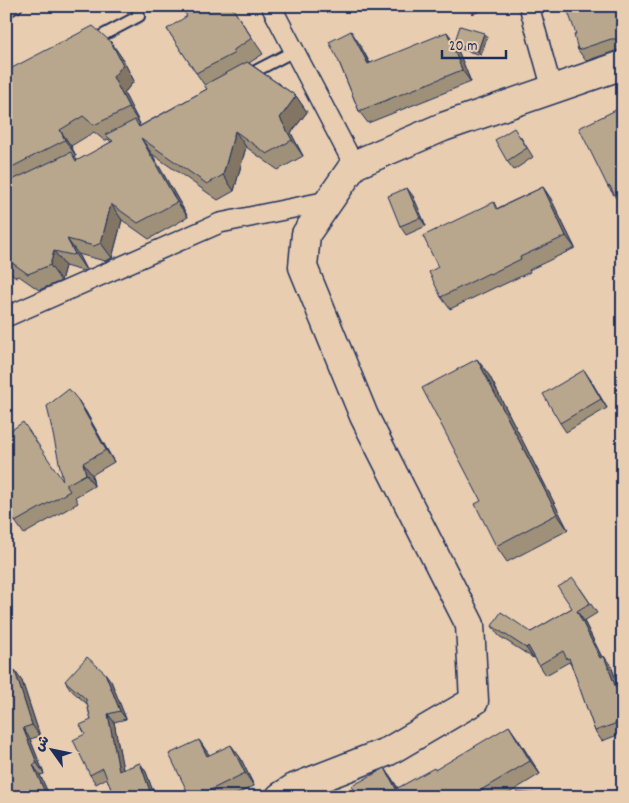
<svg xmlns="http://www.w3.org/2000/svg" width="629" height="803" viewBox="0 0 629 803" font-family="Dekko,'Playpen Sans Arabic',sans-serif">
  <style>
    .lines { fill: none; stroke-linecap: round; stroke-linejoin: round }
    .lane-casing { stroke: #1b2f5e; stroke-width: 14 }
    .street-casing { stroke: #1b2f5e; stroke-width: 22 }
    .secondary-casing { stroke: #1b2f5e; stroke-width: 31 }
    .lane { stroke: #e8cdb0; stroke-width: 10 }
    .street { stroke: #e8cdb0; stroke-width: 19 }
    .secondary { stroke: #e8cdb0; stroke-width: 28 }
    .wall { fill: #9f9079; stroke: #1b2f5e; fill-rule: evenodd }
    .shaded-wall { fill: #827563; stroke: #1b2f5e }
    .building { fill: #b9a78d; stroke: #1b2f5e }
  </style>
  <rect width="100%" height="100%" fill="#e8cdb0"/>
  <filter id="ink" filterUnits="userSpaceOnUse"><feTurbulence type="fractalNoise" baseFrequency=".02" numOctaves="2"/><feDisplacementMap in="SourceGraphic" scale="10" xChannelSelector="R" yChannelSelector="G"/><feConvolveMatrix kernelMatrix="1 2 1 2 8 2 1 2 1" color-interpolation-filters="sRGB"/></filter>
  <g filter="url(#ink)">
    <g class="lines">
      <!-- lane casing -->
      <g class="lane-casing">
        <g id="lane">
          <path d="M6,12L17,6"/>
          <path d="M92,41L139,16L137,6"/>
          <path d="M248,75L294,51"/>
        </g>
      </g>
      <!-- street casing -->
      <g class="street-casing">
        <g id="street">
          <path d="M271,6L354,165"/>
          <path d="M529,6L552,89"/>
          <path d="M6,317L220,223L328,201"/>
        </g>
      </g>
      <!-- secondary casing -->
      <g class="secondary-casing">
        <path id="secondary" d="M280,797L294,788L389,751L474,701L470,625L364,416L303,267L306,234L354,165L443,127L623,65"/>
      </g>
      <!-- lane -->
      <use href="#lane" class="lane"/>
      <!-- street -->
      <use href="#street" class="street"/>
      <!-- secondary -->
      <use href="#secondary" class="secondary"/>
    </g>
    <!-- wall -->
    <g class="wall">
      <path d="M231,6L263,54L249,63L296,96L307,112L291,133L303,156L278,170L246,147L234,191L218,200L152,154L188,217L149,239L122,220L112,258L105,261L78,254L86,270L83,271L65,266L61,281L39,290L19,276L16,277L6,270V71L111,42L122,58L134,81L124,93L140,124L138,125L140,126L207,89L167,29ZM94,132L105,141L108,139L111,142L78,161L74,156H76L71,146Z"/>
      <path d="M466,6H494L472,14Z"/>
      <path d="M623,6V50H618L586,61L578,50L576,34Z"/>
      <path d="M487,37L481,55L457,48L471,82L368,123L359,111L339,62L359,43L370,63L454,43Z"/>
      <path d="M623,112V211L617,199L608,187Z"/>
      <path d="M520,136L533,157L514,170L507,161Z"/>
      <path d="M543,187L551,199L575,248L529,270L530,272L498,287V286L450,309L441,297L438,267L498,208Z"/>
      <path d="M413,196L426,226L406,235L400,226Z"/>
      <path d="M489,375L568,530L507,562L496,546L481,501Z"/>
      <path d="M590,379L607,408L566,432L560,423Z"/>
      <path d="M78,400L86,412L114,462L92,475L94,486L75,497L78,503L24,534L15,521L6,526V434L63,481Z"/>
      <path d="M580,588L597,613L584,621L602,657L611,666L623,698V733L602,741L595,731L573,668L569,662L546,675L534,657L533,658L499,636L492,626L531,632L572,608Z"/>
      <path d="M22,681L40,736L30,739L44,774L40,775L50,797H6Z"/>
      <path d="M65,681H111L126,719L114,722L123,770L140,763L146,772L155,797H114L107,778L96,784L90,775L91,720L87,704L71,690Z"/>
      <path d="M518,739L540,774L503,797H358L385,768L398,788L435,770Z"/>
      <path d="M199,740L209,755L240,757L254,786L231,797H190Z"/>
    </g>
    <!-- shaded-wall -->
    <g class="shaded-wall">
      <path d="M351,31L359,43L376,76L368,64Z"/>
      <path d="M447,32L456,44H454L457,48L471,82L462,70Z"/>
      <path d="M484,33L487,37L481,55L478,51Z"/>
      <path d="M111,42L122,58L134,81L124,93L140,124L129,108L113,77Z"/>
      <path d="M296,96L307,112L291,133L303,156L292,140L280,118Z"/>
      <path d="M60,130L71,146L76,156L65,140Z"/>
      <path d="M235,131L246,147L234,191L223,175Z"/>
      <path d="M141,138L152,154L188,217L177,202Z"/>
      <path d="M543,187L551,199L575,248L566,236Z"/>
      <path d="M407,188L413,196L426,226L420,218Z"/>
      <path d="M111,204L122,220L112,258L101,243Z"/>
      <path d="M67,239L78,254L86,270L75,254Z"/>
      <path d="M54,251L65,266L61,281L50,265Z"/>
      <path d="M477,359L489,375L568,530L557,514Z"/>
      <path d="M584,370L590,379L607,408L601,399Z"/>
      <path d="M78,400L86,412L114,462L106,450Z"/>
      <path d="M83,463L92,475L94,486L86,474Z"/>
      <path d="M577,611L584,621L607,668L600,658Z"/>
      <path d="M528,646L535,656L533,658L526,648Z"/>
      <path d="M604,656L611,666L623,698V707Z"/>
      <path d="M15,671L22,681L40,736L32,725Z"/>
      <path d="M105,673L111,681L126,719L120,711Z"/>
      <path d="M108,714L114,722L125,780L119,771Z"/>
      <path d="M509,726L518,739L540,774L530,761Z"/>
      <path d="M23,728L30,739L44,774L37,763Z"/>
      <path d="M199,740L208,753L216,769L207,756Z"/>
      <path d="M231,745L240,757L254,786L245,773Z"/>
      <path d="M140,763L146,772L155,797H153L151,794Z"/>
      <path d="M33,765L40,775L50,797H47Z"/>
      <path d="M385,768L394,782L403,797L396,789Z"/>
    </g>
    <!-- building -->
    <g class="building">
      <path d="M180,6H231L252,38L232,51L235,53L196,73L167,29L187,16Z"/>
      <path d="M566,6H623V42L619,39H611L578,50L574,35L576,34Z"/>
      <path d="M93,26L111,42L123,65L113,77L129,108L94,125L83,116L60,130L65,140L6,170V71Z"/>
      <path d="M460,26L484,33L478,51L454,44Z"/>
      <path d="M351,31L368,64L447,32L462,70L359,111L339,62L329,42Z"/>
      <path d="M247,62L296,96L280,118L292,140L267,154L235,131L223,175L207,184L141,138L177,202L138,223L111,204L101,243L94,246L67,239L75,254L72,255L54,251L50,265L28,274L8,260L6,261V183L71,152L76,161L113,141L105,135L135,120L139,127L207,89L204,85Z"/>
      <path d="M620,108L623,114L622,210L610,186L608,187L579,128Z"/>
      <path d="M514,128L527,148L507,161L495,140Z"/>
      <path d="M543,187L566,236L520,257L521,259L490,274L489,273L441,297L429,272L438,267L423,236L494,202L497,209Z"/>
      <path d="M407,188L420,218L400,226L388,196Z"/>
      <path d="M477,359L557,514L496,546L475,504L481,501L422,388Z"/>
      <path d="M584,370L601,399L560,423L543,394Z"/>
      <path d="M69,389L78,400L106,450L83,463L86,474L66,485L70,491L15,522L8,508L6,509V434L23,422L63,481L47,406Z"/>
      <path d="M573,578L590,603L577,611L600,658L604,656L623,707V721L595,731L569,658L567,659L563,651L539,665L528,646L526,648L492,626L501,612L531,632L572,608L558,587Z"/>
      <path d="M87,657L105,673L120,711L108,714L119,771L140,763L151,794L144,797H114L103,768L90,775L73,740L85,734L80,725L91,720L86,699L65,681Z"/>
      <path d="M15,671L32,725L23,728L37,763L33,765L47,797H6V674Z"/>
      <path d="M509,726L530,761L481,790H484L473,797H358L352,786L385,768L396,789L434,768L435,770Z"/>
      <path d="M199,740L207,756L231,745L245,773L196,797H190L169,754Z"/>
      <path d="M305,791L310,797H299Z"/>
      <path d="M516,792L570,797H521Z"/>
    </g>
  </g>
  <!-- margin -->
  <rect width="629" height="803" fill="none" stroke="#e8cdb0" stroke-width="25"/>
  <rect x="12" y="12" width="604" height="778" fill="none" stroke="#1b2f5e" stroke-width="2" filter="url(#ink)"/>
  <!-- north arrow -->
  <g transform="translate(52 750) rotate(303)" stroke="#e8cdb0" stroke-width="4" paint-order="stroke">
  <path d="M0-4L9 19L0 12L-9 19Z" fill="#1b2f5e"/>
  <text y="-8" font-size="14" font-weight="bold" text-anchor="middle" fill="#1b2f5e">ش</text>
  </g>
  <!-- scale -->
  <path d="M442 50v8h64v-8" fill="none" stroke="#1b2f5e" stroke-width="2.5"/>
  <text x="449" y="50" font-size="15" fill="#1b2f5e" stroke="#e8cdb0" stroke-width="4" paint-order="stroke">20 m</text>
</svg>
